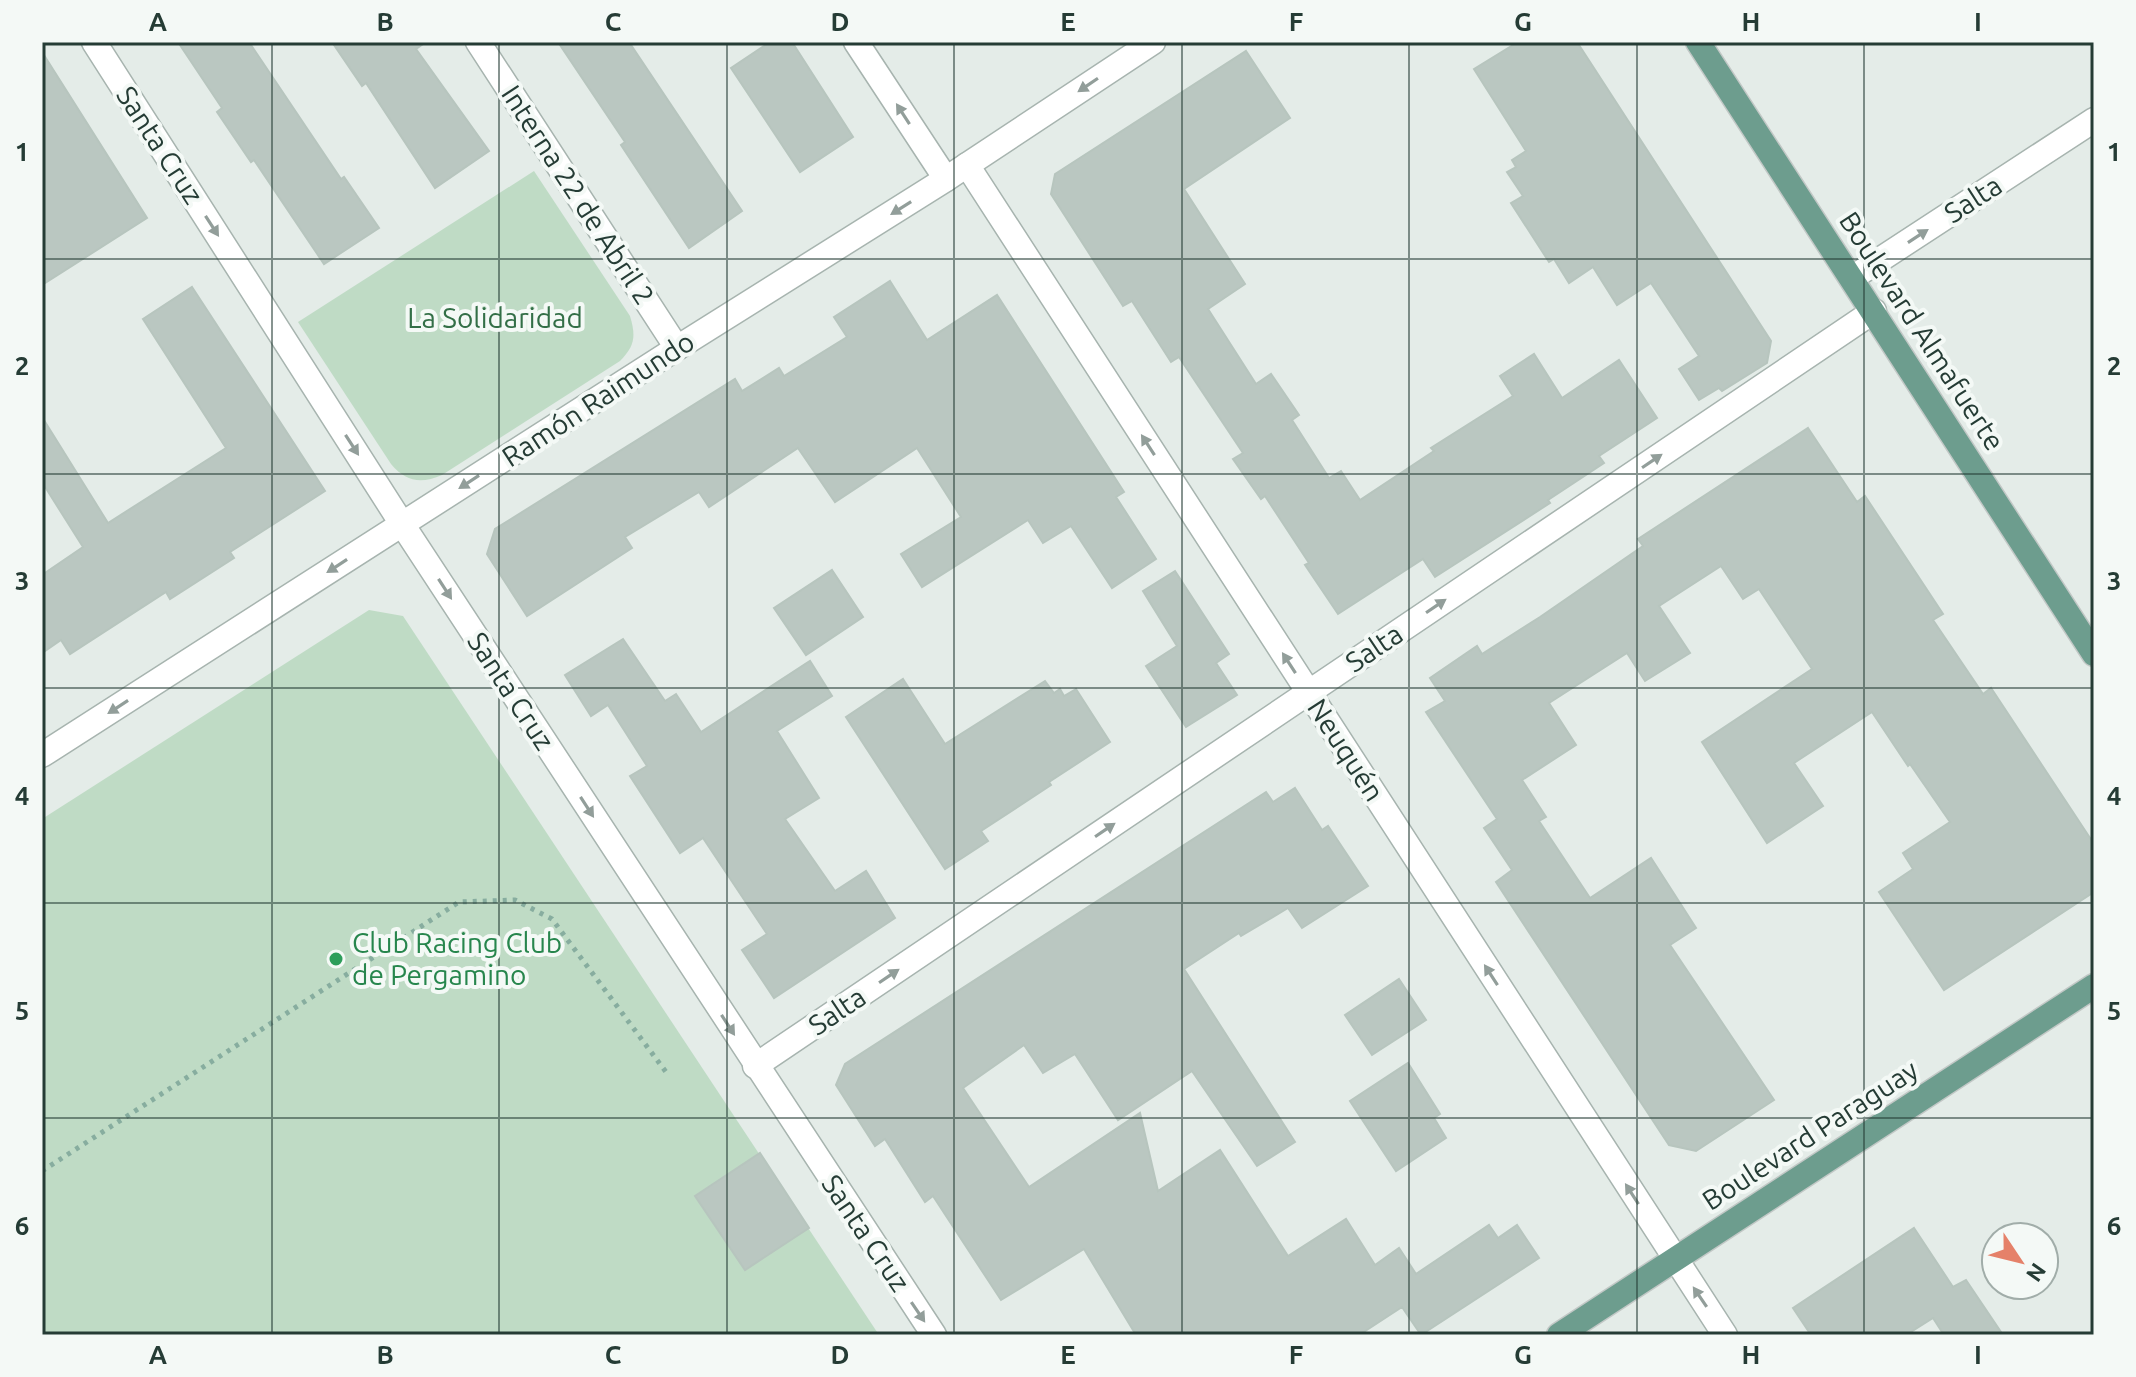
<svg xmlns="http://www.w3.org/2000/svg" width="2136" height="1377" viewBox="0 0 2136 1377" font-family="Ubuntu,sans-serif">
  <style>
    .green { fill: #bfdbc5 }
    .building { fill: #bac7c1; stroke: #b7c5be; stroke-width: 2 }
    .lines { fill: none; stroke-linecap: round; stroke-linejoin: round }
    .minor-casing { stroke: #a7b4af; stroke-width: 27 }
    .major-casing { stroke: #c2c8c6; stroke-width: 27 }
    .path { stroke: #87ad9f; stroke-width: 5; stroke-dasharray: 4 6; stroke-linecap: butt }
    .minor { stroke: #fff; stroke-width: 24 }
    .major { stroke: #6d9d8e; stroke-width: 24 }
    .oneway { fill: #929e9a }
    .grid { fill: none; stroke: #253c35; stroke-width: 2; stroke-opacity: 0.55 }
    .leisure-dot { fill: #2e9e5b; stroke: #f4f9f6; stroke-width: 3 }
    .labels { text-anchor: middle; stroke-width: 8; stroke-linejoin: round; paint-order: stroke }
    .street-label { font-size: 28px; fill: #253c35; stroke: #f4f9f6 }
    .park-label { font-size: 28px; fill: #336f47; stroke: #f4f9f6 }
    .leisure-label { font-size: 28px; fill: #27864d; stroke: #f4f9f6; text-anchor: start }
    .neatline { fill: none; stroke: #253c35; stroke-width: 3 }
    .grid-label { font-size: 26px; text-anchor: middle; font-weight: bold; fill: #253c35 }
  </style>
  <rect width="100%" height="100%" fill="#e4ece8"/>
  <!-- green -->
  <g class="green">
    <path d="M534,171L630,316C636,336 635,346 620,361L442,475C421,484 406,482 391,464L298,322Z"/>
    <path d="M369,610L403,616L879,1335H42V819Z"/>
  </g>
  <!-- building -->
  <g class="building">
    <path d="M178,42H249L341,179L344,177L379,228L324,264L254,160L251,162L217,112L222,108Z"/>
    <path d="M332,42H426L416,49L489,151L435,188L366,83L362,86Z"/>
    <path d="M558,42H629L742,211L689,248L621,145L625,142Z"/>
    <path d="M770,42H792L853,137L800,172L731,68Z"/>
    <path d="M1518,42H1577L1771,341L1767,363L1722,391L1719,388L1699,400L1679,369L1699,356L1651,283L1617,305L1593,267L1569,283L1554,259L1549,262L1511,203L1523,196L1507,172L1516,167L1512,160L1526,151L1474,69Z"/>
    <path d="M1246,51L1290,118L1184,189L1245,284L1208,309L1256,384L1271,374L1299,415L1292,420L1329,478L1341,471L1360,500L1434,451L1431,448L1513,396L1500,376L1534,354L1562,398L1619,360L1657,418L1599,456L1604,463L1548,500L1550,503L1435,577L1423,559L1338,614L1305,565L1309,563L1265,496L1261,499L1233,459L1243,453L1179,357L1171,362L1132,301L1123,306L1051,194L1055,174Z"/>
    <path d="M42,52L147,218L42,285Z"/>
    <path d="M890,281L927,340L997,295L1124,492L1116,497L1156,559L1112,588L1071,526L1043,543L1028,520L922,587L901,554L961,517L917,448L835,502L798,448L709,507L699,492L625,537L632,548L527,616L487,554L495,529L735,379L742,391L779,368L784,376L847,337L834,317Z"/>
    <path d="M192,287L325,491L230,552L234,558L170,599L166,592L70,654L61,640L42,653V575L83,547L42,482V417L108,523L226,448L143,319Z"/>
    <path d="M1808,428L1857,502L1865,496L1943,614L1933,620L1983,694L1991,688L2094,844V892L1944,990L1879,892L1913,869L1903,853L1950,822L1910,764L1908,766L1872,712L1794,763L1823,806L1767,843L1702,742L1812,669L1759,589L1743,599L1721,566L1659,606L1690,653L1645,681L1627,653L1549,703L1576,745L1522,780L1546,817L1539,821L1590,898L1651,858L1696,928L1670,945L1774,1100L1696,1151L1669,1145L1496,882L1512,870L1484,828L1497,819L1426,712L1445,701L1430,678L1477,646L1482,654L1540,617L1643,546L1638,539Z"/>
    <path d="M832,570L863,617L806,655L774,608Z"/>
    <path d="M1175,571L1229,654L1216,663L1237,695L1186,727L1146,666L1177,646L1143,591Z"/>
    <path d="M623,639L665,701L676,694L701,732L810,661L832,696L777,731L819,798L785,819L835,891L866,871L895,918L774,998L742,950L767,934L703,838L680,853L630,776L647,766L608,705L591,716L565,675Z"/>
    <path d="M903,679L945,744L1045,681L1054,693L1060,689L1064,696L1076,689L1110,742L1049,782L1051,785L981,831L988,841L945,869L846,717Z"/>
    <path d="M1295,788L1322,830L1328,826L1368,886L1302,928L1288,908L1241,936L1239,933L1184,969L1295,1142L1257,1166L1192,1071L1118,1120L1075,1054L1043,1073L1024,1045L963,1088L1029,1187L1140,1113L1158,1191L1220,1150L1288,1256L1346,1219L1375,1265L1399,1248L1416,1274L1489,1225L1498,1238L1517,1225L1539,1258L1421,1335L1402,1307L1359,1335H1136L1084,1249L1001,1300L933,1196L925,1202L885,1139L875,1146L836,1085L845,1064L1266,792L1273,802Z"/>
    <path d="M1399,979L1426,1020L1372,1055L1345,1015Z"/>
    <path d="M1408,1063L1440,1114L1434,1118L1446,1138L1396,1171L1350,1101Z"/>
    <path d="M760,1153L809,1228L745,1270L695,1196Z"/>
    <path d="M1914,1228L1953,1287L1966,1280L2003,1335H1944L1933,1318L1906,1335H1811L1793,1308Z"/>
  </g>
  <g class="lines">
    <!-- minor casing -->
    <g class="minor-casing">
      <g id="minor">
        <path d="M94,42L402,524L934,1335"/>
        <path d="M478,42L677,348"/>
        <path d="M856,42L946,179"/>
        <path d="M967,165L1725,1335"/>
        <path d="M1852,278L2094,120"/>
        <path d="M42,755L677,348L946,179L1153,42"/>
        <path d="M755,1066L1874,311"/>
      </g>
    </g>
    <!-- major casing -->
    <g class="major-casing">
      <g id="major">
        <path d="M1698,42L2094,654"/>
        <path d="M1559,1335L2094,986"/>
      </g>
    </g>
    <!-- path -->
    <path class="path" d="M42,1171L459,902L515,900L552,919L669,1076"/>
    <!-- minor -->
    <use href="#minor" class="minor"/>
    <!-- major -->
    <use href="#major" class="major"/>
  </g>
  <!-- one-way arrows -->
  <defs><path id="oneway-solid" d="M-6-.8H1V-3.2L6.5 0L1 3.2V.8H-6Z" transform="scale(2)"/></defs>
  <g class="oneway">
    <use href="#oneway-solid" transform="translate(1088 85) rotate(146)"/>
    <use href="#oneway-solid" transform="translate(903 114) rotate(-123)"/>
    <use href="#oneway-solid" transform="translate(901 208) rotate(148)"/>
    <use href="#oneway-solid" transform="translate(212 226) rotate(57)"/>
    <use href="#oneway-solid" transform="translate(1918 236) rotate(-33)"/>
    <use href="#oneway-solid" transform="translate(352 445) rotate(57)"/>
    <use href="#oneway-solid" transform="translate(1148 445) rotate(-123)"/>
    <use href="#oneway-solid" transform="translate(1652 461) rotate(-34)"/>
    <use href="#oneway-solid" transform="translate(469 482) rotate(147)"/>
    <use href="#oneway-solid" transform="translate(337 566) rotate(147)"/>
    <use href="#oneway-solid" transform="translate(445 589) rotate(57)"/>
    <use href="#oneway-solid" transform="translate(1436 606) rotate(-34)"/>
    <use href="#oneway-solid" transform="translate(1289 663) rotate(-123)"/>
    <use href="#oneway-solid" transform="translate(118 707) rotate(147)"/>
    <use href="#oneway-solid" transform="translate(587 807) rotate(57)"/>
    <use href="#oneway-solid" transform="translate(1105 830) rotate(-34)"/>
    <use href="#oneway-solid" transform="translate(1491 975) rotate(-123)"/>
    <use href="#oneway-solid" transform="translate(889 976) rotate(-34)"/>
    <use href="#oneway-solid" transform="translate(728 1025) rotate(57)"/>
    <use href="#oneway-solid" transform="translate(1632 1194) rotate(-123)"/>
    <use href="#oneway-solid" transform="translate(1700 1297) rotate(-124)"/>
    <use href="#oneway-solid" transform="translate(918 1312) rotate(56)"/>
  </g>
  <!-- grid -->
  <path class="grid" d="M272,42V1335M499,42V1335M727,42V1335M954,42V1335M1182,42V1335M1409,42V1335M1637,42V1335M1864,42V1335M42,259H2094M42,474H2094M42,688H2094M42,903H2094M42,1118H2094"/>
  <!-- markers -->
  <circle class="leisure-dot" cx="336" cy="959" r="8"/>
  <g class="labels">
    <!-- street labels -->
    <g class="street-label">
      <text transform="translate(160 145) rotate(57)" y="10">Santa Cruz</text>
      <text transform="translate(578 195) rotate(57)" y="10">Interna 22 de Abril 2</text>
      <text transform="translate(1973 199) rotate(-33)" y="10">Salta</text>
      <text transform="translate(1922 331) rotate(57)" y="10">Boulevard Almafuerte</text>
      <text transform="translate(598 399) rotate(-33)" y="10">Ramón Raimundo</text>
      <text transform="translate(1374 648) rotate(-34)" y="10">Salta</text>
      <text transform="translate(511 691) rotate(57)" y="10">Santa Cruz</text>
      <text transform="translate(1346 750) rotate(57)" y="10">Neuquén</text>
      <text transform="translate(837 1011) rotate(-34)" y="10">Salta</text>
      <text transform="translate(1810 1135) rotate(-33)" y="10">Boulevard Paraguay</text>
      <text transform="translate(866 1233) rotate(56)" y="10">Santa Cruz</text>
    </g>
    <!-- park labels -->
    <g class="park-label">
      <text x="495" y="328">La Solidaridad</text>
    </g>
    <!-- leisure labels -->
    <g class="leisure-label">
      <text x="352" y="953">Club Racing Club<tspan x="352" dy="32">de Pergamino</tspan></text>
    </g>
  </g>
  <!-- border -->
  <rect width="2136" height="1377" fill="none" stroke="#f4f9f6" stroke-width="88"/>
  <!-- north arrow -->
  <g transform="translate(2020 1261) rotate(125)"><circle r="38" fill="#f4f9f6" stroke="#a1ada9" stroke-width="2"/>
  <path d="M0-6L14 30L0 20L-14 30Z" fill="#e58169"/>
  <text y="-12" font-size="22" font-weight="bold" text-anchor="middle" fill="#253c35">N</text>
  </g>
  <rect x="44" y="44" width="2048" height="1289" class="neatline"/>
  <g class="grid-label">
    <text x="158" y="31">A</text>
    <text x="385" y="31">B</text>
    <text x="613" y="31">C</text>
    <text x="840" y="31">D</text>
    <text x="1068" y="31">E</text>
    <text x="1296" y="31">F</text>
    <text x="1523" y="31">G</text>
    <text x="1751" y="31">H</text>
    <text x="1978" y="31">I</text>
    <text x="22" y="161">1</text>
    <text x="2114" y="161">1</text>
    <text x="22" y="375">2</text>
    <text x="2114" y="375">2</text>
    <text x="22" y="590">3</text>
    <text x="2114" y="590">3</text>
    <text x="22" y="805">4</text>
    <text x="2114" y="805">4</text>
    <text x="22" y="1020">5</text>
    <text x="2114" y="1020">5</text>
    <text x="22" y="1235">6</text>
    <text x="2114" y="1235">6</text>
    <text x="158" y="1364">A</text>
    <text x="385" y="1364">B</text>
    <text x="613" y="1364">C</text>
    <text x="840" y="1364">D</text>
    <text x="1068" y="1364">E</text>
    <text x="1296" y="1364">F</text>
    <text x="1523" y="1364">G</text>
    <text x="1751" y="1364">H</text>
    <text x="1978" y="1364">I</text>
  </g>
</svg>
